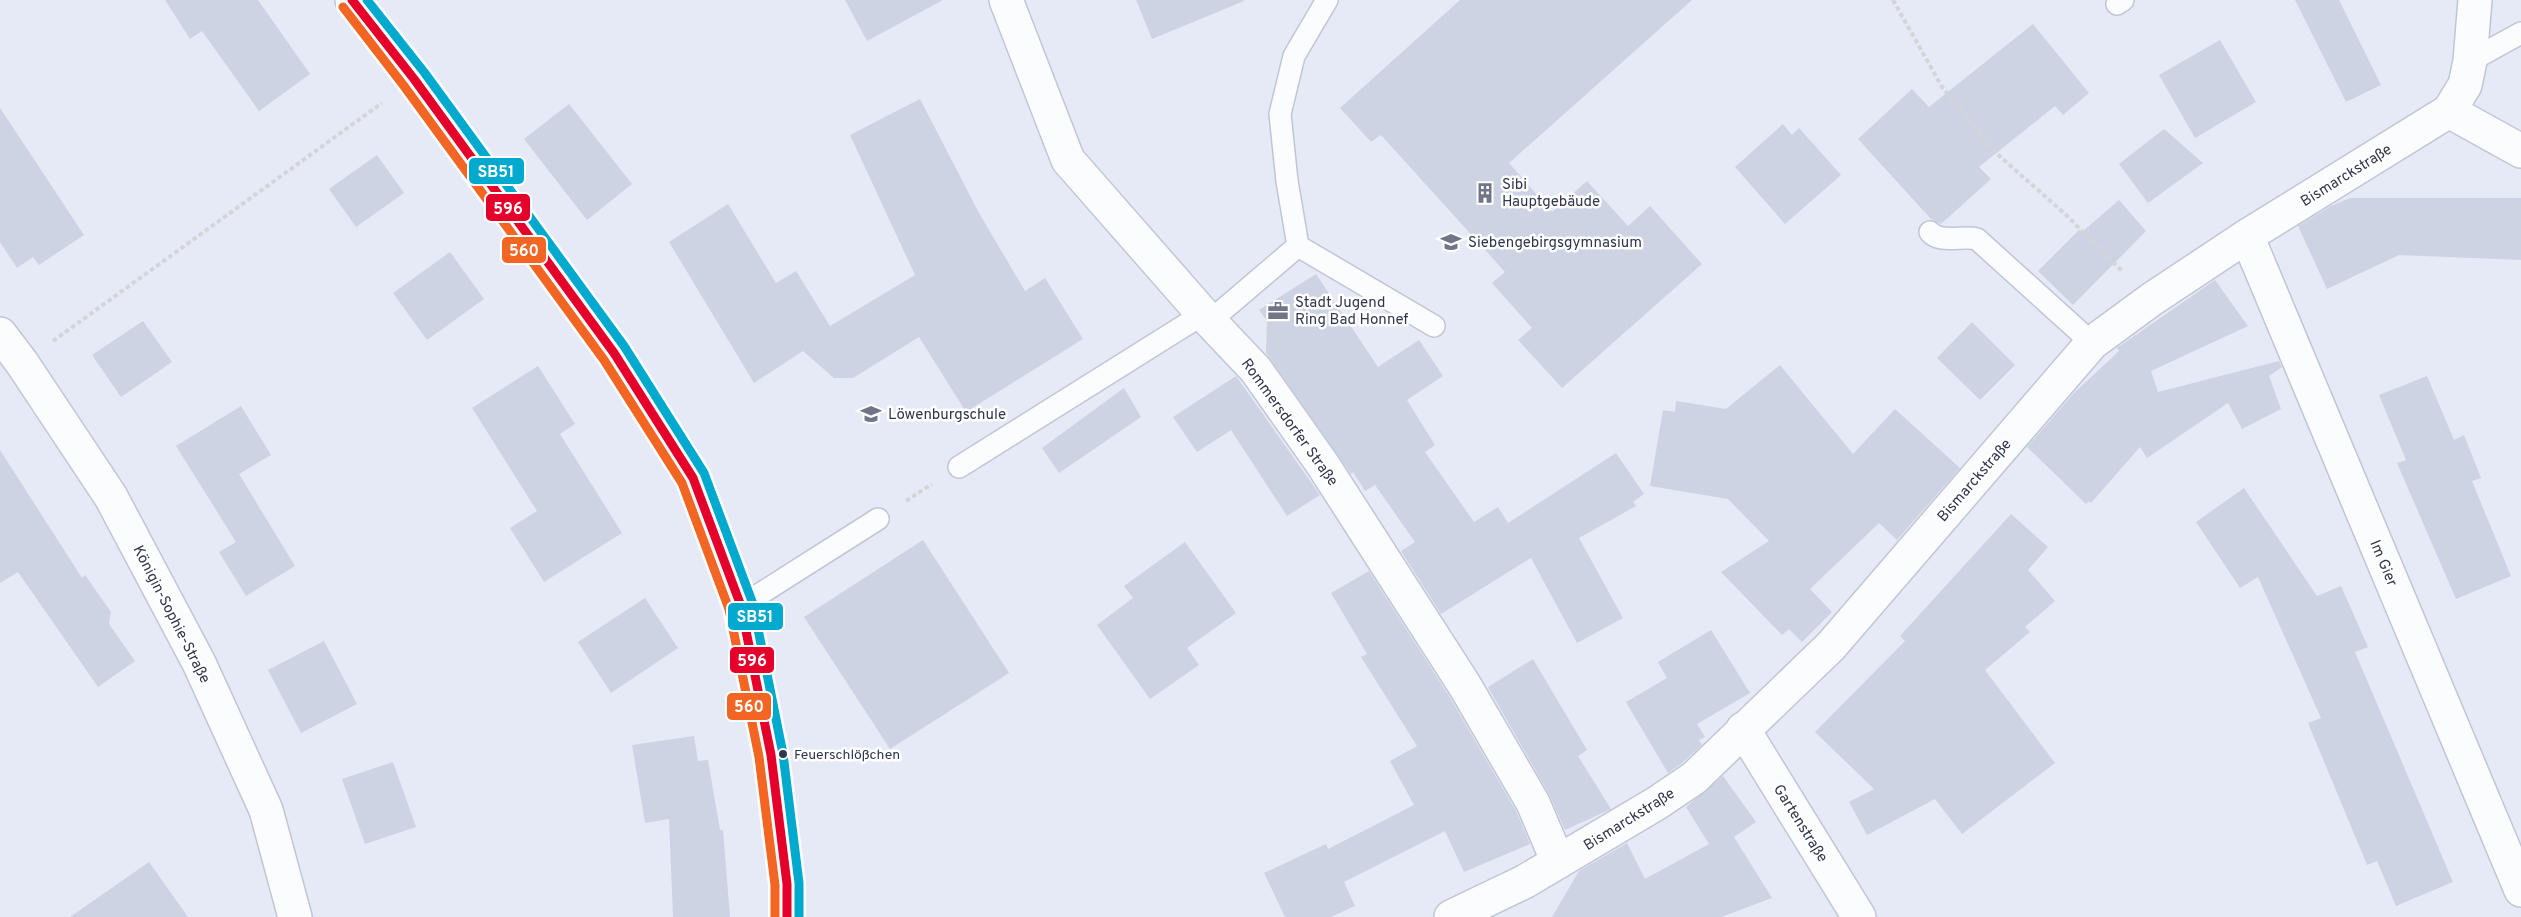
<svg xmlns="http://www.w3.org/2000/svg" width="2521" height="917" viewBox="0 0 2521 917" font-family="Overpass,sans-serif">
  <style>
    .building { fill: #cdd3e3 }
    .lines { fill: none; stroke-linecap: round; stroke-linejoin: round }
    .lane-casing { stroke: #c1c6d5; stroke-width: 24 }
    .street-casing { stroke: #c1c6d5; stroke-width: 36 }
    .path { stroke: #d4d5d9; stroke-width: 4; stroke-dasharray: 4.5 3; stroke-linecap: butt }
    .lane { stroke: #fbfcfe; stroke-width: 21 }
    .street { stroke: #fbfcfe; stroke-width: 33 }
    .bus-1-casing { stroke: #fff; stroke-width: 14 }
    .bus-2-casing { stroke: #fff; stroke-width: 14 }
    .bus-3-casing { stroke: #fff; stroke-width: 14 }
    .bus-1 { stroke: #e4002b; stroke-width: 9 }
    .bus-2 { stroke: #f26522; stroke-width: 9 }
    .bus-3 { stroke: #00a9ce; stroke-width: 9 }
    .bus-dot { fill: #30374d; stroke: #fff; stroke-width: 2 }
    .labels { text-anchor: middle; stroke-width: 5; stroke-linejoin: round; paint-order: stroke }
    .bus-label { font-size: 14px; fill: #30374d; stroke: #fff; text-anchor: start }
    .street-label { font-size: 15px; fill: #30374d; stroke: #fff }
    .poi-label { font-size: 15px; fill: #30374d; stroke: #fff; text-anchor: start }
    .line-badge { stroke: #fff; stroke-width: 2 }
    .badge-label { font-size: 16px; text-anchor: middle; font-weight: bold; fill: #fff }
  </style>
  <rect width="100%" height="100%" fill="#e6eaf6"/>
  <!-- building -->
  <g class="building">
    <path d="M165,0H258L310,74L259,111L202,31L190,39Z"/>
    <path d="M845,0H943L867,41Z"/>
    <path d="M1136,0H1244V1L1152,39Z"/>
    <path d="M1460,0H1692L1509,163L1552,212L1587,181L1628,226L1650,206L1702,264L1562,388L1518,340L1532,328L1492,283L1505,272L1381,135L1371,142L1340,108Z"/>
    <path d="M2295,0H2339L2381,85L2346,102Z"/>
    <path d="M2033,24L2089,93L2063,115L2055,106L1979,167L1991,179L1941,224L1931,219L1858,139L1912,89L1929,107Z"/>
    <path d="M2220,40L2256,102L2195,138L2159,75Z"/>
    <path d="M920,99L979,213L1025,291L1045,278L1083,339L966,412L919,337L853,378H834L803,351L754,383L669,242L728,204L776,283L796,271L830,326L915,275L850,135Z"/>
    <path d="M569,104L632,184L587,220L524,139Z"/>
    <path d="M0,108L84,235L39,265L33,257L17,268L0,242Z"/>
    <path d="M1783,124L1792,135L1799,128L1841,175L1785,224L1735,167Z"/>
    <path d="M2164,129L2203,163L2148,203L2119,164Z"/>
    <path d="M377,155L404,193L356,227L329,189Z"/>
    <path d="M2350,198H2521V260L2399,255L2327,289L2298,226L2331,206Z"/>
    <path d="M2119,200L2146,231L2073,305L2038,271L2079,230L2082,232Z"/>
    <path d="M450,252L484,299L427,340L393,293Z"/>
    <path d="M1316,274L1378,367L1419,340L1443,376L1407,400L1435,445L1425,452L1474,522L1498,507L1508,523L1616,453L1644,494L1633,502L1636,506L1579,538L1623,618L1577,643L1531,558L1441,614L1401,551L1415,542L1375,485L1365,491L1353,472L1351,474L1266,353L1267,321L1259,310Z"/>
    <path d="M2215,280L2248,326L2151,371L2158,392L2279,361L2282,367L2269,376L2281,409L2242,429L2228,403L2147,458L2140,447L2091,503L2089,501L2086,504L2027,447L2074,393L2119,351L2117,348Z"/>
    <path d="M143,321L172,362L121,397L92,355Z"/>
    <path d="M1972,322L2015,365L1980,400L1937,358Z"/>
    <path d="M1780,365L1853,454L1895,409L1960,468L1897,540L1879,523L1810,589L1832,612L1802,642L1789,629L1782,635L1721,572L1769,541L1728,499L1650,486L1663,410L1675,412L1676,401L1726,409Z"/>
    <path d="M538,366L575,424L560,434L622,533L544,582L510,528L537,511L472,408Z"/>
    <path d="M1236,376L1320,495L1287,516L1231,430L1197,452L1173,417Z"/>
    <path d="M2427,376L2454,440L2464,435L2481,478L2472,481L2511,576L2456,599L2397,463L2406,460L2379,395Z"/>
    <path d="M1124,388L1141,417L1059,473L1042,448Z"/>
    <path d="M241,406L271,455L239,474L295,566L246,596L219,552L236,542L176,446Z"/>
    <path d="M0,450L82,578L85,575L111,612L109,624L135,661L98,687L18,572L0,583Z"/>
    <path d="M2244,488L2317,596L2341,586L2368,647L2355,652L2453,882L2396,906L2377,861L2367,865L2308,723L2321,718L2258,577L2240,588L2196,522Z"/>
    <path d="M2011,514L2048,547L2028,570L2055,601L2025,627L2030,632L1985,670L2055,763L1962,834L1935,799L1867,835L1849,802L1874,789L1815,732L1905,641L1900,636Z"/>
    <path d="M923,540L1009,673L890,749L804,617Z"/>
    <path d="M1185,542L1236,613L1187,648L1199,665L1150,699L1097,625L1133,598L1124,586Z"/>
    <path d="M1369,571L1449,696L1516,811L1530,844L1464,872L1445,831L1344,882L1355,906L1331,917H1285L1264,873L1326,844L1328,849L1414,805L1390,761L1417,746L1361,657L1367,654L1331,593Z"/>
    <path d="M645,598L678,648L611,693L578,642Z"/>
    <path d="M1711,630L1750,693L1697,724L1705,737L1699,740L1702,745L1682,763L1668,773L1626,702L1667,678L1658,662Z"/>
    <path d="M324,641L357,704L301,733L268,670Z"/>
    <path d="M1533,659L1587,750L1578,756L1611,809L1565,830L1549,794L1488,687Z"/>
    <path d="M694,736L698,761L708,760L720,830H723L730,917H673L669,819L645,823L632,745Z"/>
    <path d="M393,762L416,827L365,844L342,779Z"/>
    <path d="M1723,776L1756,822L1734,837L1772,898L1721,917H1552L1579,871L1627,843L1645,879L1709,844L1686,807Z"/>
    <path d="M149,862L188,917H70Z"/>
  </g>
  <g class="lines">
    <!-- lane casing -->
    <g class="lane-casing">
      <g id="lane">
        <path d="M2117,4L2123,0"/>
        <path d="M2470,61L2521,33"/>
        <path d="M1930,232C1940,244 1963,235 1977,239L2092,343"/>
        <path d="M1298,246L1434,326"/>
        <path d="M1210,321L1298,246L1287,181L1280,114L1294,56L1327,0"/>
        <path d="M959,467L1203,314"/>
        <path d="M741,606L878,519"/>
      </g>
    </g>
    <!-- street casing -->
    <g class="street-casing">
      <g id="street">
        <path d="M352,0L414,79L614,353L693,478L741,606L771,755L787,884V917"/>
        <path d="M1006,0L1068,160L1203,314L1256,370L1323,465L1465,686L1533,803L1558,862"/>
        <path d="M2449,111L2521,151"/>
        <path d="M2247,236L2521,890"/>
        <path d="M0,334L22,363L111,497L199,663L266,810L295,917"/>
        <path d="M1743,729L1859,917"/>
        <path d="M1451,917L1524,882L1657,803L1694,778L1831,646L2092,343L2152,299L2247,236L2449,111L2465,85L2470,61L2475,0"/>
      </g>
    </g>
    <!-- path -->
    <g class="path">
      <path d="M1893,0L1942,87L1996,153L2064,213L2123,272"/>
      <path d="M53,341L382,103"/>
      <path d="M906,501L932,484"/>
    </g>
    <!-- lane -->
    <use href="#lane" class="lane"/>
    <!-- street -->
    <use href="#street" class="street"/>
    <!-- bus-1 casing -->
    <g class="bus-1-casing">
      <path id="bus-1" d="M352,0L414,79L614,353L693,478L741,606L771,755L787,884V917"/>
    </g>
    <!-- bus-2 casing -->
    <g class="bus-2-casing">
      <path id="bus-2" d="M343,7L404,86L604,360L682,483L729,609L759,757L775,885V917"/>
    </g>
    <!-- bus-3 casing -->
    <g class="bus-3-casing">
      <path id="bus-3" d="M367,0L424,72L624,346L704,473L753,604L783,754L799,883V917"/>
    </g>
    <!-- bus-1 -->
    <use href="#bus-1" class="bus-1"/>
    <!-- bus-2 -->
    <use href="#bus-2" class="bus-2"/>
    <!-- bus-3 -->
    <use href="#bus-3" class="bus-3"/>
  </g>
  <!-- icons -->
  <defs>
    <g id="building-bare" transform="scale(1.62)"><path d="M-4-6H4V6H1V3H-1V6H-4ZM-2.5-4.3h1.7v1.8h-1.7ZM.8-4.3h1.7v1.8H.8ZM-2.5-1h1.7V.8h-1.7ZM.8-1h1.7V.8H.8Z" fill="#707688" stroke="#fff" stroke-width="2.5" paint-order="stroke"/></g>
    <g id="school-bare" transform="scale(1.62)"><path d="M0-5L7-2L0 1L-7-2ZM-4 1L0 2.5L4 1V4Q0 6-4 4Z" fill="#707688" stroke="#fff" stroke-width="2.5" paint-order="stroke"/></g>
    <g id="office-bare" transform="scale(1.62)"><path d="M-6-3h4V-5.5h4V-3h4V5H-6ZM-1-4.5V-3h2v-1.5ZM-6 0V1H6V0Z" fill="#707688" stroke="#fff" stroke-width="2.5" paint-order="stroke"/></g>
  </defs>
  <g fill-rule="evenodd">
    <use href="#building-bare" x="1485" y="193"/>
    <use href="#school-bare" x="1451" y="242"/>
    <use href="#office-bare" x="1278" y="311"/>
    <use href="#school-bare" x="871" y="414"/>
  </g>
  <!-- markers -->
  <circle class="bus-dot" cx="783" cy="754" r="5"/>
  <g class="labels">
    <!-- bus labels -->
    <g class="bus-label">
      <text x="794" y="759">Feuerschlößchen</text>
    </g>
    <!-- street labels -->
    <g class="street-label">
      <text transform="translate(2346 175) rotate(-32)" y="5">Bismarckstraße</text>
      <text transform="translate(1290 422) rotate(54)" y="5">Rommersdorfer Straße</text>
      <text transform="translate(1974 480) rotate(-49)" y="5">Bismarckstraße</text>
      <text transform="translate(2384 563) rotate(67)" y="5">Im Gier</text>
      <text transform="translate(172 614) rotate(63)" y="5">Königin-Sophie-Straße</text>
      <text transform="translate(1629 819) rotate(-32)" y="5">Bismarckstraße</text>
      <text transform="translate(1801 823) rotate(58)" y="5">Gartenstraße</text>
    </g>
    <!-- poi labels -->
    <g class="poi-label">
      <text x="1502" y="189">Sibi<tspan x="1502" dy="17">Hauptgebäude</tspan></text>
      <text x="1468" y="247">Siebengebirgsgymnasium</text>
      <text x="1295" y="307">Stadt Jugend<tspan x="1295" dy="17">Ring Bad Honnef</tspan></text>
      <text x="888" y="419">Löwenburgschule</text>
    </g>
  </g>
  <g class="line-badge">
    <rect x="468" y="157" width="57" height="28" rx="6" fill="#00a9ce"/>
    <rect x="485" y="193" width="46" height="29" rx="6" fill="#e4002b"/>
    <rect x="501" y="236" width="46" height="28" rx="6" fill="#f26522"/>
    <rect x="727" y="602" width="57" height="29" rx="6" fill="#00a9ce"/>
    <rect x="729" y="646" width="46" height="28" rx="6" fill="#e4002b"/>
    <rect x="726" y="692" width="46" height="29" rx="6" fill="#f26522"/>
  </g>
  <g class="badge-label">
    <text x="496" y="177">SB51</text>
    <text x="508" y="214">596</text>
    <text x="524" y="256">560</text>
    <text x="755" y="622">SB51</text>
    <text x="752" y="666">596</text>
    <text x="749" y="712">560</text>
  </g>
</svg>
